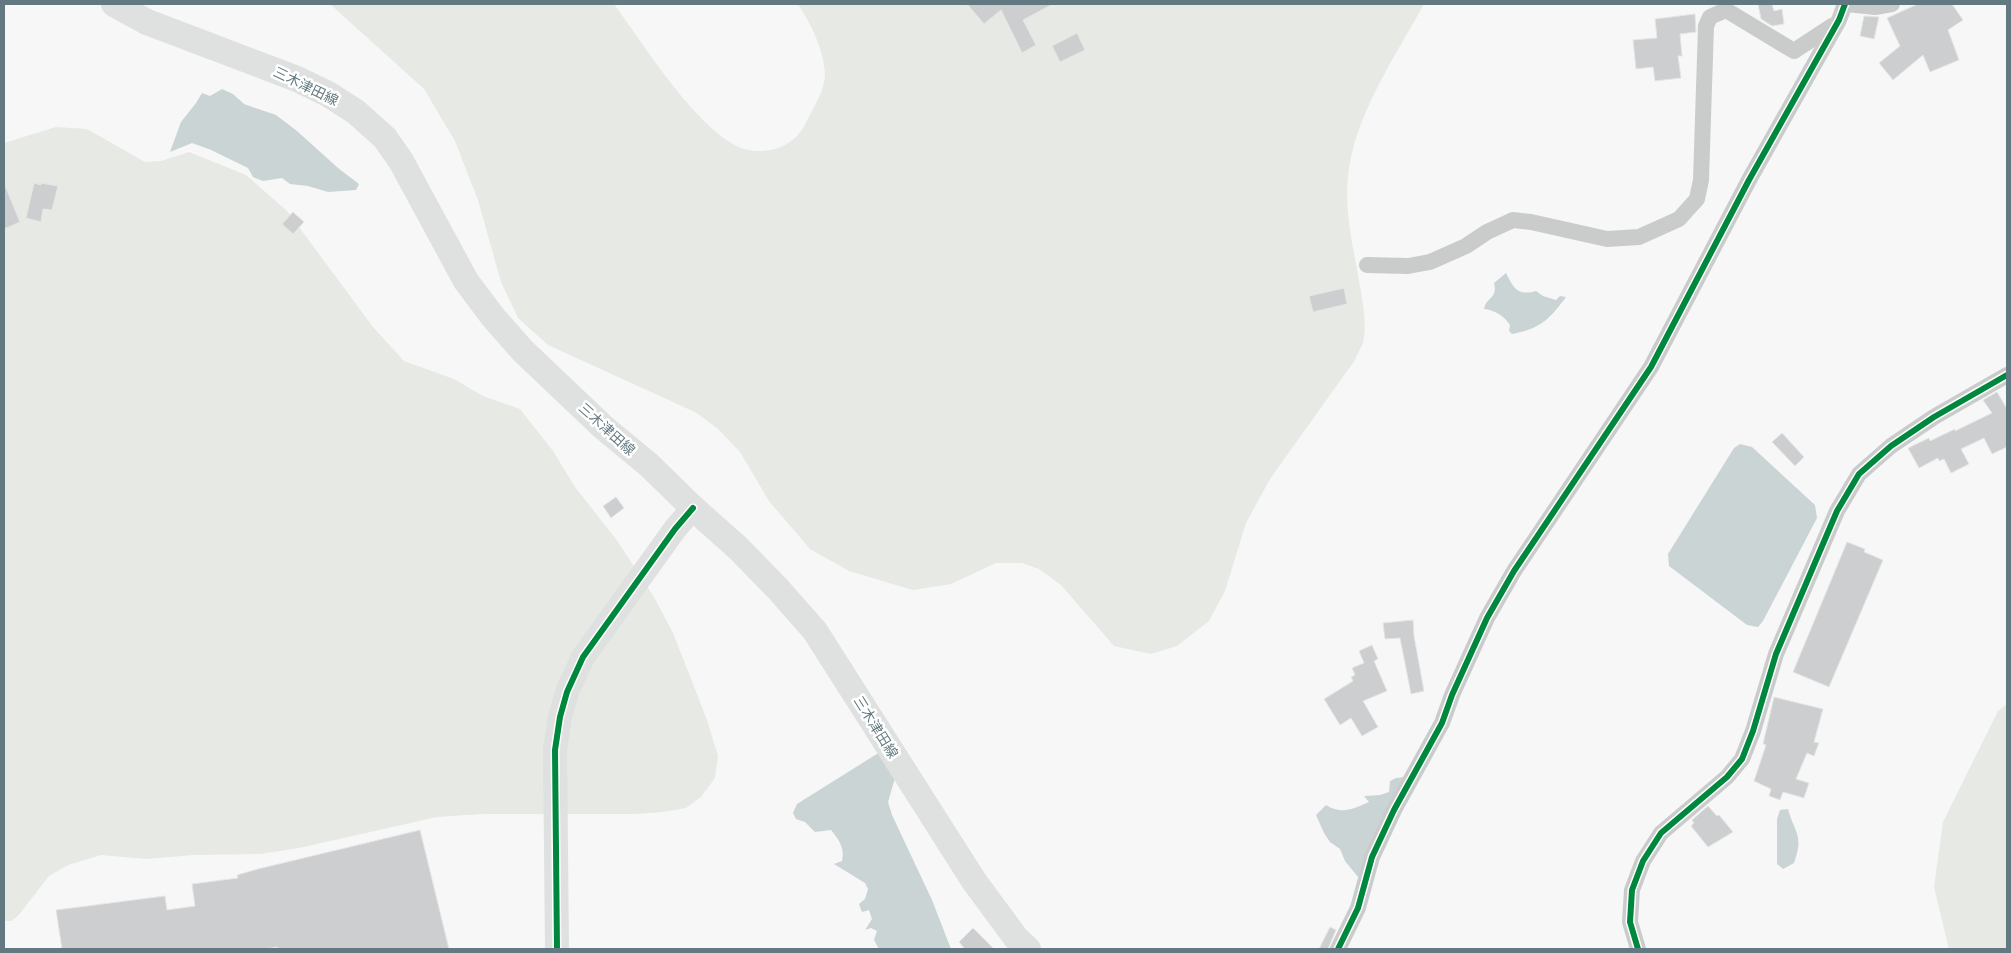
<svg xmlns="http://www.w3.org/2000/svg" width="2011" height="953" viewBox="0 0 2011 953" font-family="Ubuntu,'Noto Sans JP',sans-serif">
  <style>
    .green { fill: #e6e9e4 }
    .water { fill: #cad4d5 }
    .building { fill: #cccecf; stroke: #e6e6e6 }
    .lines { fill: none; stroke-linecap: round; stroke-linejoin: round }
    .street { stroke: #cacccc; stroke-width: 16 }
    .secondary { stroke: #dfe0e0; stroke-width: 24 }
    .primary { stroke: #dfe0e0; stroke-width: 26 }
    .cycleway-casing { stroke: #fff; stroke-width: 9 }
    .cycleway { stroke: #00873e; stroke-width: 6 }
    .labels { text-anchor: middle; stroke-width: 5; stroke-linejoin: round; paint-order: stroke }
    .street-label { font-size: 14px; fill: #637981; stroke: #fff }
  </style>
  <rect width="100%" height="100%" fill="#f7f7f7"/>
  <!-- green -->
  <g class="green">
    <path d="M330,4H614C644,45 689,117 731,143C751,156 780,153 797,136C803,130 807,120 811,113C817,102 825,87 825,74C824,50 811,24 798,4H1424C1396,55 1353,118 1348,177C1344,213 1354,250 1360,286C1363,304 1367,324 1363,343C1361,348 1357,354 1355,360L1270,479L1246,523L1225,591L1209,621L1177,646L1151,654L1114,646L1061,585L1039,569L1022,563H996L951,584L913,590L849,571L810,549L769,501L740,452L718,429L697,413L548,345L518,318L501,282L478,200L455,141L424,89Z"/>
    <path d="M56,127L87,129L145,162L161,161L189,152L246,175L287,211L373,327L404,361L454,379L483,396L520,409L553,451L575,487L616,539L654,597L673,633L707,720L718,756L715,778L701,797L686,808L663,812L635,814H482L437,817L299,848L260,854L194,855L146,859L101,855L68,865L49,876L18,916L11,921H4V143Z"/>
    <path d="M2007,704V949H1949L1934,887L1943,822L1998,711Z"/>
  </g>
  <!-- water -->
  <g class="water">
    <path d="M222,89L233,94L244,104L276,115L297,131L338,168L359,184L356,190L328,192L308,186L290,184L282,178L263,181L253,177L248,168L211,150L192,143L170,152L181,122L196,103L202,93L210,96Z"/>
    <path d="M1506,273C1514,289 1518,296 1536,291L1543,296L1556,300L1560,296L1566,297C1550,319 1540,329 1512,334L1509,331L1510,325C1504,316 1495,310 1484,309C1486,297 1498,299 1494,283Z"/>
    <path d="M1740,444L1752,447L1815,505L1817,518L1763,621L1758,627L1747,625L1669,566L1668,554L1734,448Z"/>
    <path d="M880,752L895,778L888,802L892,815L932,900L951,949H879L874,940L877,931L871,928L865,930L872,919L869,910L862,912L859,904L865,899L868,889L865,883L834,864L842,861C845,848 839,840 831,830L815,832L805,822L796,819L793,813L797,804Z"/>
    <path d="M1405,777L1358,877L1345,861L1340,849L1330,842L1324,833L1316,815L1326,805C1342,815 1353,809 1369,802L1364,796L1380,795L1389,792L1390,781L1396,778Z"/>
    <path d="M1788,809C1795,834 1804,835 1794,863L1783,869L1777,864V819L1780,810Z"/>
  </g>
  <!-- building -->
  <g class="building">
    <path d="M967,4H1053L1023,20L1036,45L1022,53L1001,10L984,24Z"/>
    <path d="M1758,4H1772L1774,11L1782,9L1784,24L1772,26L1761,19Z"/>
    <path d="M1918,4H1952L1963,20L1948,30L1959,60L1930,72L1923,55L1893,80L1879,63L1900,46L1887,18Z"/>
    <path d="M1695,14L1696,32L1680,34L1682,56H1678L1681,78L1655,81L1653,67L1636,69L1633,40L1657,38L1655,19Z"/>
    <path d="M1864,16L1879,17L1874,39L1860,36Z"/>
    <path d="M1077,33L1085,50L1060,62L1052,46Z"/>
    <path d="M4,183L20,222L4,229Z"/>
    <path d="M34,183L41,185V183L58,186L52,210L43,209L41,222L26,218Z"/>
    <path d="M293,212L304,222L293,234L282,224Z"/>
    <path d="M1344,288L1347,304L1313,312L1309,296Z"/>
    <path d="M1997,392L2007,409V447L1992,454L1984,438L1961,449L1969,464L1951,473L1944,459L1939,461L1938,458L1919,468L1908,448L1929,438L1930,441L1955,429V431L1992,413L1983,400Z"/>
    <path d="M1782,433L1804,457L1795,466L1772,442Z"/>
    <path d="M616,497L624,508L611,518L603,506Z"/>
    <path d="M1847,542L1865,549L1864,552L1883,560L1829,687L1793,672Z"/>
    <path d="M1413,620L1414,636L1424,691L1411,694L1400,638L1385,639L1383,623Z"/>
    <path d="M1372,645L1378,659L1374,661L1387,691L1363,701L1378,727L1362,736L1351,718L1340,725L1324,699L1353,681L1351,677L1355,675L1352,668L1364,663L1359,651Z"/>
    <path d="M1774,697L1823,709L1814,742L1819,743L1814,756L1807,753L1796,779L1809,783L1804,798L1783,792L1780,800L1769,796L1771,789L1754,781L1766,745L1763,744Z"/>
    <path d="M1708,806L1717,816L1719,815L1733,832L1708,847L1691,826L1694,823L1692,820Z"/>
    <path d="M420,830L449,949H278L277,947L266,949H62L56,910L165,896L167,910L195,906L192,884L238,878L237,875L258,869Z"/>
    <path d="M1330,927L1336,930L1328,949H1319Z"/>
    <path d="M973,928L994,949H965L959,942Z"/>
  </g>
  <g class="lines">
    <!-- street -->
    <g class="street">
      <path d="M1847,4L1875,7L1892,4"/>
      <path d="M1367,265L1408,266L1430,262L1466,246L1487,232L1513,220L1531,222L1607,239L1639,237L1679,219L1697,199L1701,180L1706,26L1710,17L1726,10L1794,51L1832,26"/>
      <path d="M1338,949L1358,908L1372,857L1394,810L1442,723L1452,695L1487,618L1514,571L1651,367L1749,180L1839,20L1845,4"/>
      <path d="M1638,949L1630,922L1632,890L1643,861L1661,833L1727,777L1742,759L1753,731L1776,654L1837,511L1859,474L1891,446L1934,417L2007,375"/>
    </g>
    <!-- secondary -->
    <path class="secondary" d="M557,949L555,750L560,717L567,692L583,657L675,529L693,508"/>
    <!-- primary -->
    <path class="primary" d="M114,4L147,22L297,79L328,94L356,112L385,138L401,161L466,281L493,317L523,351L603,427L649,465L693,508L738,548L778,589L815,631L974,881L1016,938L1028,949"/>
    <!-- cycleway casing -->
    <g class="cycleway-casing">
      <g id="cycleway">
        <path d="M557,949L555,750L560,717L567,692L583,657L675,529L693,508"/>
        <path d="M1338,949L1358,908L1372,857L1394,810L1442,723L1452,695L1487,618L1514,571L1651,367L1749,180L1839,20L1845,4"/>
        <path d="M1638,949L1630,922L1632,890L1643,861L1661,833L1727,777L1742,759L1753,731L1776,654L1837,511L1859,474L1891,446L1934,417L2007,375"/>
      </g>
    </g>
    <!-- cycleway -->
    <use href="#cycleway" class="cycleway"/>
  </g>
  <g class="labels">
    <!-- street labels -->
    <g class="street-label">
      <text transform="translate(306 86) rotate(26)" y="5">三木津田線</text>
      <text transform="translate(607 429) rotate(42)" y="5">三木津田線</text>
      <text transform="translate(876 727) rotate(58)" y="5">三木津田線</text>
    </g>
  </g>
  <!-- border -->
  <rect width="2011" height="953" fill="none" stroke="#637981" stroke-width="10"/>
</svg>
